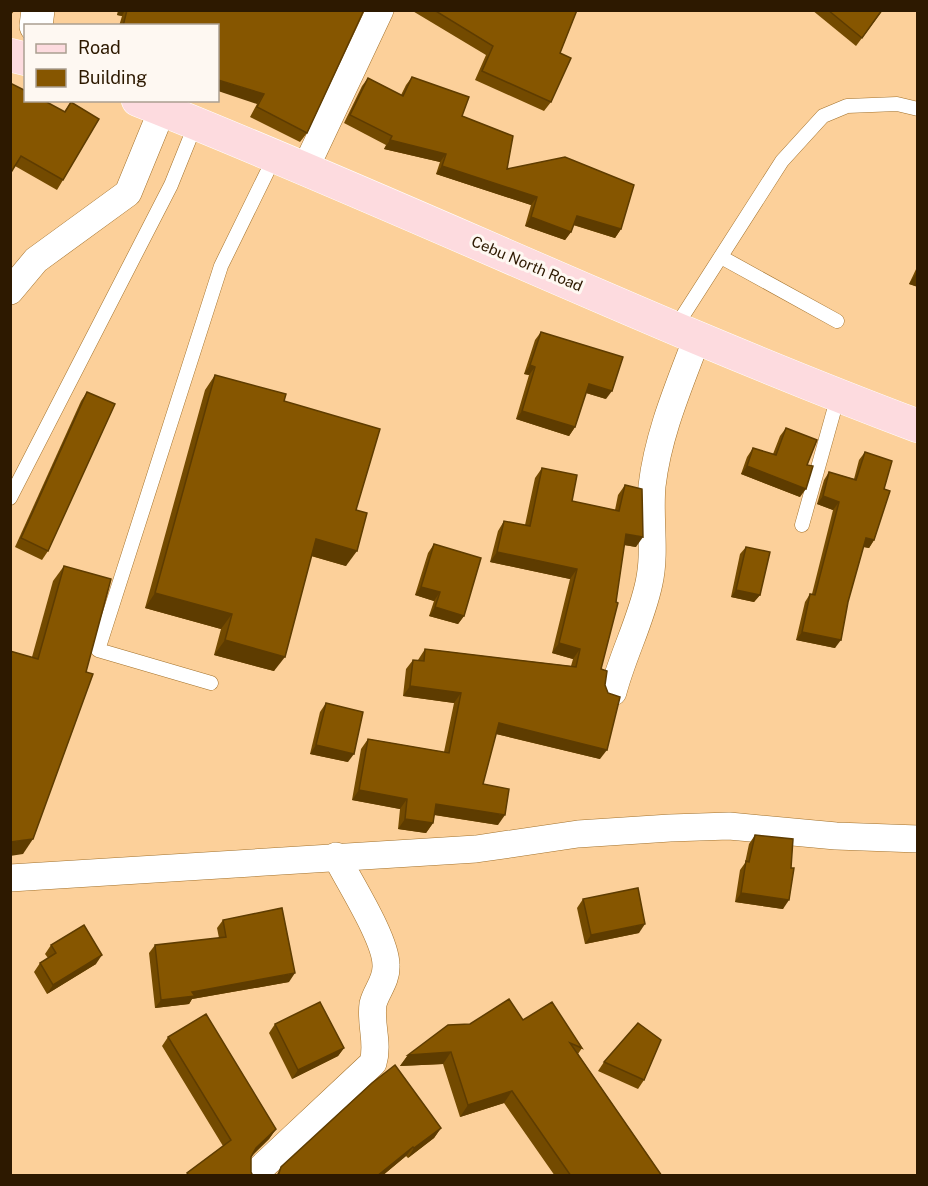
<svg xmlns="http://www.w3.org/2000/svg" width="928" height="1186" viewBox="0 0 928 1186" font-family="'Public Sans',sans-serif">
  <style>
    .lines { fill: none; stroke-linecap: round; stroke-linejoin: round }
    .service-casing { stroke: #a3712a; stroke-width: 15 }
    .minor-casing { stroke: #a3712a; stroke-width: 28 }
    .tertiary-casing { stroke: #a3712a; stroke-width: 34 }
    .primary-casing { stroke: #fff; stroke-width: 34 }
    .service { stroke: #fff; stroke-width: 14 }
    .minor { stroke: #fff; stroke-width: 27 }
    .tertiary { stroke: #fff; stroke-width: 33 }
    .primary { stroke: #fddbdf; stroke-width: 33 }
    .wall { fill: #734a00 }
    .shaded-wall { fill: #5e3c00 }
    .building { fill: #865600; stroke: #5e3c00; stroke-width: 1.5 }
    .labels { text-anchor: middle; stroke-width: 6; stroke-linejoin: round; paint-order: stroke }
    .street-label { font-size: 15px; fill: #2d1900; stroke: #fef8f2 }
  </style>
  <rect width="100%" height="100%" fill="#fcd09a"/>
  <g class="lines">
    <!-- service casing -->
    <g class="service-casing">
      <g id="service">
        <path d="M721,257L837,321"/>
        <path d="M675,328L782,161L823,116L847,106L897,104L918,109"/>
        <path d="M10,498L171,185L196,123"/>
        <path d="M802,525L838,396"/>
        <path d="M211,683L98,650L221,266L275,156"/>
      </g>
    </g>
    <!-- minor casing -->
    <g class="minor-casing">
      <g id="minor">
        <path d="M305,169L380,10"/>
        <path d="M10,291L36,260L128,193L162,110"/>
        <path d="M613,692C623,654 641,621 649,583C656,551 649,519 652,486C658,434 679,386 697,338"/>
        <path d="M10,878L476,849L578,834L670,828L729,826L836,836L918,839"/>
        <path d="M259,1176L260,1169L373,1063C379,1043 370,1025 373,1004C376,991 387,981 386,965C386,939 349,882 336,856"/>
      </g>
    </g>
    <!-- tertiary casing -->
    <g class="tertiary-casing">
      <path id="tertiary" d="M36,26L38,10"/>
    </g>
    <!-- primary casing -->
    <g class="primary-casing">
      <g id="primary">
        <path d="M10,55L26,59"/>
        <path d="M138,100C400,204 654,327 918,426"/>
      </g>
    </g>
    <!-- service -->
    <use href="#service" class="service"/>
    <!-- minor -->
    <use href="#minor" class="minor"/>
    <!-- tertiary -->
    <use href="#tertiary" class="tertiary"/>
    <!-- primary -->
    <use href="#primary" class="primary"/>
  </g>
  <!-- wall -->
  <g class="wall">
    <path d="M118,10H364L307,133L300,142L250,117L257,104L218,26H119L122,16L117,15Z"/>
    <path d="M411,10H577L560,53L551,102L544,111L475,80L486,55Z"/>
    <path d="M812,10H883L856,46Z"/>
    <path d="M412,77L462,116L507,169L621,229L615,238L573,225L571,232L565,240L525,226L531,205L436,174L440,162L384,149L386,145L344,123L362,86L368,78L401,95L406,85Z"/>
    <path d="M10,86L64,112L71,102L63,180L57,190L15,166Z"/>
    <path d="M918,265V287L909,284Z"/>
    <path d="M541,332L606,399L586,393L575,427L569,436L516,419L529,375L524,374L535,340Z"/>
    <path d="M215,375L284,401L356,510L346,566L311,556L274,671L214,655L221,629L145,608L205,390Z"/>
    <path d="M87,392L48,551L42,560L15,547L81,401Z"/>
    <path d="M786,428L807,465L800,497L741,474L747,457L753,448L773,454L780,436Z"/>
    <path d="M865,452L884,489L874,540L869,548L863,547L835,648L796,640L805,602L810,594H812L833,510L817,504L824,480L829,472L854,479L859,460Z"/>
    <path d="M542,468L572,501L615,510L618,495L625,485L636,547L624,545L601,669L605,685L600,759L496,734L483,784L498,825L434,815L433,823L426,833L398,829L400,809L352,800L361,749L368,739L444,752L454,703L403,696L406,669L413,660H418L425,649L571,666L573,659L552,653L570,579L490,562L498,531L504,521L525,525L535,478Z"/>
    <path d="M434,544L464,616L458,624L429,616L434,601L415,595L428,553Z"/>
    <path d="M746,547L760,595L754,602L731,597L740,554Z"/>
    <path d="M64,566L23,854L32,657L53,581Z"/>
    <path d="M326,703L348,762L310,754L320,712Z"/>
    <path d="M755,835L791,868L783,909L735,902L740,870L745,863L749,844Z"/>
    <path d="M583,899L639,933L585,944L577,908Z"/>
    <path d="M223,920L289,982L192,999L189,1004L155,1008L149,953L155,945L219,938L217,928Z"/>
    <path d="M51,945L96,964L47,994L34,972L40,963L48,958L45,954Z"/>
    <path d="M523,1020L582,1048L578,1054L662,1176H555L504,1103L460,1117L443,1064L400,1066L408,1055L470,1024Z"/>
    <path d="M275,1024L344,1048L338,1056L292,1079L269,1033Z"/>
    <path d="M168,1037L276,1129L269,1139L251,1157V1172L253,1176H186L223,1146L162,1046Z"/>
    <path d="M604,1062L644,1080L638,1089L598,1071Z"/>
    <path d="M441,1128L434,1138L408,1158L406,1156L382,1176H276L281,1167Z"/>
  </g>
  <!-- shaded-wall -->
  <g class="shaded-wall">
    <path d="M10,10H15L10,16Z"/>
    <path d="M120,10H125L122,16L117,15Z"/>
    <path d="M218,80L264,94L257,104L218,91Z"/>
    <path d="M390,140L446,154L440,162L384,149Z"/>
    <path d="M442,166L537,197L531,205L436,174Z"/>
    <path d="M577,216L621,229L615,238L571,224Z"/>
    <path d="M531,217L571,232L565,240L525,226Z"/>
    <path d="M917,272H918V287L909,284Z"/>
    <path d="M530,365L535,367L529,375L524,374Z"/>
    <path d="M589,384L612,391L606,399L583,392Z"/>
    <path d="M522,411L575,427L569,436L516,419Z"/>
    <path d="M747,466L806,489L800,497L741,474Z"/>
    <path d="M823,496L839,502L833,510L817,504Z"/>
    <path d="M626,534L643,537L636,547L619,544Z"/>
    <path d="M866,538L874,540L869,548L860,546Z"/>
    <path d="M316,539L357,551L346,566L305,554Z"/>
    <path d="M497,552L577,569L570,579L490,562Z"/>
    <path d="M421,587L440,592L434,601L415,595Z"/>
    <path d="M736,590L760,595L754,602L731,597Z"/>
    <path d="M155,593L232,614L221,629L145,608Z"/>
    <path d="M435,607L464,616L458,624L429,616Z"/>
    <path d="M802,632L841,640L835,648L796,640Z"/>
    <path d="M225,640L285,657L274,671L214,655Z"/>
    <path d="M559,643L580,649L573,659L552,653Z"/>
    <path d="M410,686L461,693L454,703L403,696Z"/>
    <path d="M499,723L607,750L600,759L492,733Z"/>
    <path d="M316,745L354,754L348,762L310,754Z"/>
    <path d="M359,790L407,799L400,809L352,800Z"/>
    <path d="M436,804L505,815L498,825L429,814Z"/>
    <path d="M405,819L433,823L426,833L398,829Z"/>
    <path d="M33,839L23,854L10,856V842Z"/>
    <path d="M741,893L789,900L783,909L735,902Z"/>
    <path d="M645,924L639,933L585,944L591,935Z"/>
    <path d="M102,955L96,964L47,994L53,985Z"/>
    <path d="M295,973L289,982L192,999L189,1004L155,1008L161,1000L192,992Z"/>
    <path d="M344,1048L338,1056L292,1079L298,1070Z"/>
    <path d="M451,1052L443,1064L400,1066L408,1055Z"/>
    <path d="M512,1091L504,1103L460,1117L468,1105Z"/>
    <path d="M441,1128L434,1138L408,1158L414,1148Z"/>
    <path d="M276,1129L269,1139L249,1158L256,1148Z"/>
    <path d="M413,1147L406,1156L382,1176H377Z"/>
  </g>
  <!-- building -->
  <g class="building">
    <path d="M127,10H364L307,133L257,107L264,94L218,80V26H123Z"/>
    <path d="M434,10H577L560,53L571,58L551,102L482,71L493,46Z"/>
    <path d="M828,10H882L862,38Z"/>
    <path d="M412,77L469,97L462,116L513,136L507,169L565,157L634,185L621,229L577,216L571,232L531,217L537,197L442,166L446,154L390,140L392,136L350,115L368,78L403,96Z"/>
    <path d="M12,84L26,91V100H43L65,112L71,102L99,119L63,180L21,156L10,174V86Z"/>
    <path d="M541,332L623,357L612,391L589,384L575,427L522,411L535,367L530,365Z"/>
    <path d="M215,375L286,394L284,401L380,429L356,510L367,513L357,551L316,539L285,657L225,640L232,614L155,593Z"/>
    <path d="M87,392L115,404L48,551L21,538Z"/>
    <path d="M786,428L817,440L807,465L813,466L806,489L747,466L753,448L776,455Z"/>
    <path d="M865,452L892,461L884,489L890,491L874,540L866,538L848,602L841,640L802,632L810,594L815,595L839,502L823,496L829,472L856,480Z"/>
    <path d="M542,468L577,475L572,501L619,511L625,485L642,489L643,537L626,534L616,602L618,603L601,669L607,671L605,685L608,693L620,697L607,750L499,723L483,784L509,789L505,815L436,804L433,823L405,819L407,799L359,790L368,739L449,753L461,693L410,686L413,660L424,661L425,649L576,667L580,649L559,643L577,569L497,552L504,521L530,526Z"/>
    <path d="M434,544L481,558L464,616L435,607L440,592L421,587Z"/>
    <path d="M746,547L770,552L760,595L736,590Z"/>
    <path d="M64,566L111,579L86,672L93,674L33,839L10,842V651L38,659Z"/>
    <path d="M326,703L363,712L354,754L316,745Z"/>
    <path d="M755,835L793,839L791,868H794L789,900L741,893L746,861L749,862Z"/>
    <path d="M638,888L645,924L591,935L583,899Z"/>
    <path d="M282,908L295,973L192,992L195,996L161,1000L155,945L226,937L223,920Z"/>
    <path d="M84,925L102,955L53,985L40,963L56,953L51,945Z"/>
    <path d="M509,999L523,1020L552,1002L582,1048L570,1043L662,1176H571L512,1091L468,1105L451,1052L408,1055L448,1025L470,1024Z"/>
    <path d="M320,1002L344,1048L298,1070L275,1024Z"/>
    <path d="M206,1014L276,1129L256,1148L251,1157V1172L253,1176H189L187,1173L231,1140L168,1037Z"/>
    <path d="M638,1023L661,1040L644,1080L604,1062Z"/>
    <path d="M395,1065L441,1128L414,1148L413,1147L377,1176H278L281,1167L372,1083Z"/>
  </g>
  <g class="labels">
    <!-- street labels -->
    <g class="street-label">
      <text transform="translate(527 264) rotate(23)" y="5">Cebu North Road</text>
    </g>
  </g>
  <!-- border -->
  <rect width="928" height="1186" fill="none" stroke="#2d1900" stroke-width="24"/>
  <!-- legend -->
  <rect x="24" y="24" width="195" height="78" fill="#fef8f2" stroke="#aa9f91" stroke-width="1.5"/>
  <rect x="36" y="44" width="30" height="9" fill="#fddbdf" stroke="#aa9f91" stroke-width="1.5"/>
  <text x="78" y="54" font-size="18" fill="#2d1900">Road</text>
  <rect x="36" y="69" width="30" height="18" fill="#865600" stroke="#aa9f91" stroke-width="1.5"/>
  <text x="78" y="84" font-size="18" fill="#2d1900">Building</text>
</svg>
